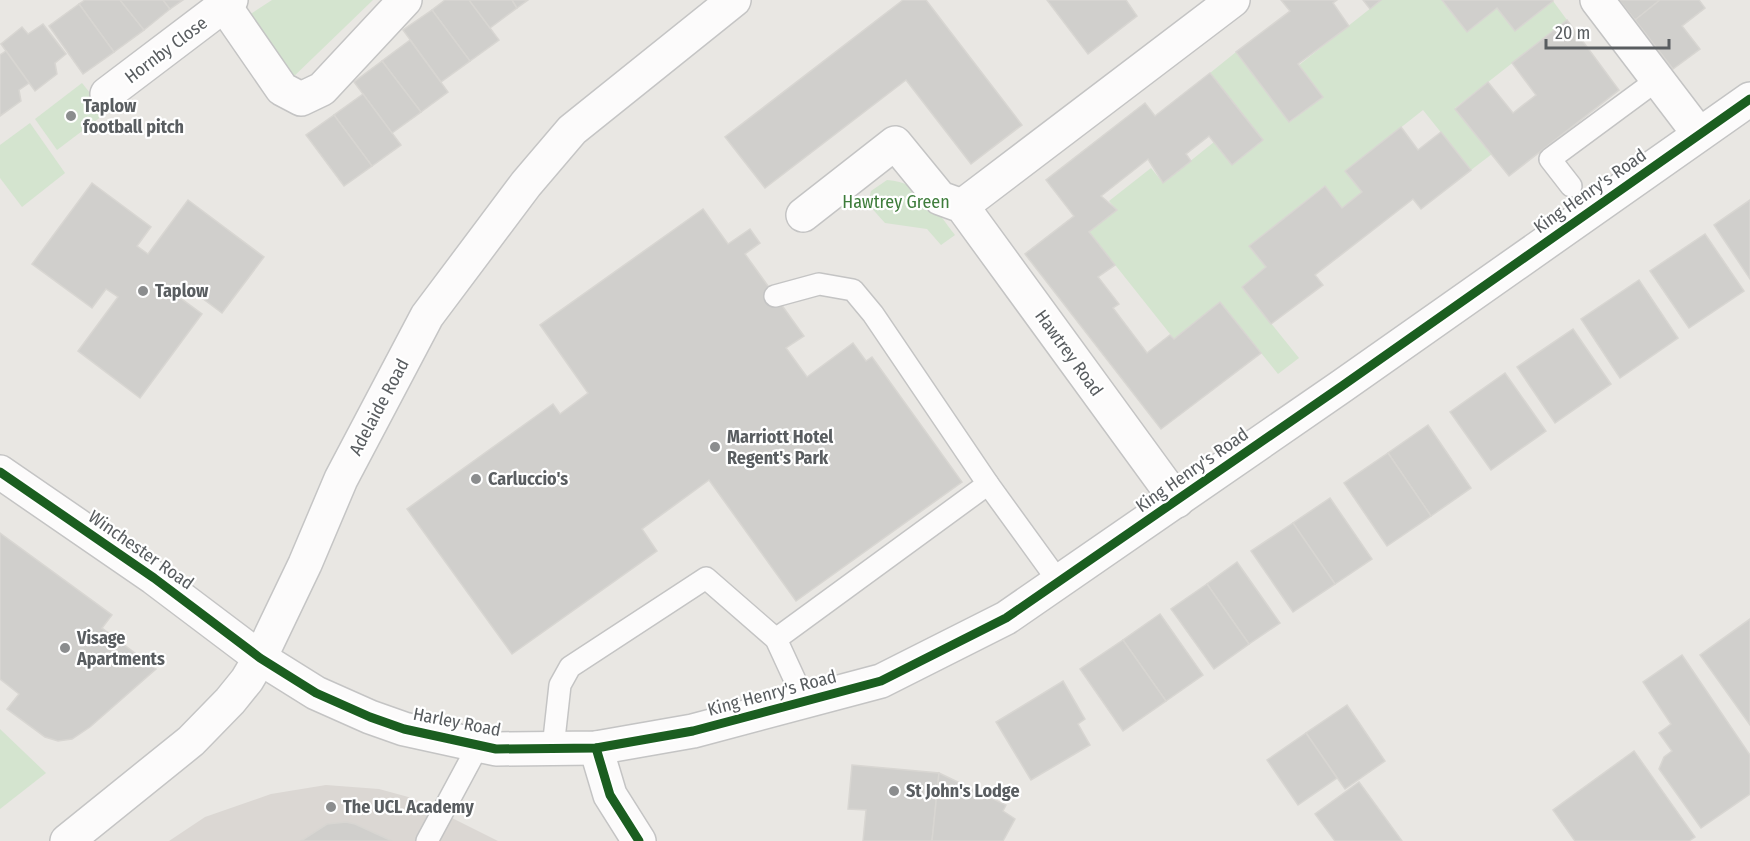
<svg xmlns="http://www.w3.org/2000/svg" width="1750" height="841" viewBox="0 0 1750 841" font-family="'Fira Sans Condensed',sans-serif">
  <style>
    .education { fill: #dbd7d3 }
    .green { fill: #d4e4cf }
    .building { fill: #d0cfcc; stroke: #d8d6d2; stroke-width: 1.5 }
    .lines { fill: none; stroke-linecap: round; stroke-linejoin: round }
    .lane-casing { stroke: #c4c4c4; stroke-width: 24 }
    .street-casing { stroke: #c4c4c4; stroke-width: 36 }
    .secondary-casing { stroke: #c5c5c5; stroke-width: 36 }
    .lane { stroke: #fcfbfb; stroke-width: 21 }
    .street { stroke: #fcfbfb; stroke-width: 33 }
    .secondary { stroke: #fcfbfb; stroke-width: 33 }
    .cycleway-casing { stroke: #fff; stroke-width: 13 }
    .cycleway { stroke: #1b5e20; stroke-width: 9 }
    .poi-dot { fill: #8b8d8e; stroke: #fff; stroke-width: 2 }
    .labels { text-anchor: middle; stroke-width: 4.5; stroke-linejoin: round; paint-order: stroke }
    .street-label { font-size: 18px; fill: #595d60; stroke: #fff }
    .poi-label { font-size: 18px; font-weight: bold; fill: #595d60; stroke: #fff; text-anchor: start }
    .park-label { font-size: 18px; fill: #3f7d3c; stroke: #fff }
  </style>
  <rect width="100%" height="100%" fill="#e9e7e3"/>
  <!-- education -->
  <path class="education" d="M326,785L379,789L412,798L498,841H169L205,817L271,794Z"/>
  <!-- green -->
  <g class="green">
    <path d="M272,0H373L288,82L249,15Z"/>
    <path d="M1381,0H1442L1467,32L1497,8L1515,31L1553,1L1567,20L1455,108L1492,154L1471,170L1423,110L1346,171L1362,192L1342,208L1324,186L1249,246L1266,267L1242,287L1299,358L1278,374L1220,302L1174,339L1089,232L1117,210L1109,201L1151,168L1163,183L1214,142L1232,165L1263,140L1210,73L1236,52L1290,122L1323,97L1299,65Z"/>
    <path d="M82,83L106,113L57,150L35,119Z"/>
    <path d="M30,123L65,173L22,207L0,178V145Z"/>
    <path d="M887,180C923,182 935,210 955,235L941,245L927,229L885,223L868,204L871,191Z"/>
    <path d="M0,729L46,773L0,809Z"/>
  </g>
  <!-- building -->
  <g class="building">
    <path d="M85,0H120L144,30L114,52L79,4Z"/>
    <path d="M120,0H163L170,9L144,30Z"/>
    <path d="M163,0H183L170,9Z"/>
    <path d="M445,0H469L499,40L470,61L432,10Z"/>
    <path d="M469,0H512L517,8L490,28Z"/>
    <path d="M512,0H528L517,8Z"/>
    <path d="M903,0H926L1022,125L971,164L906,80L765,188L725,137Z"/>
    <path d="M1047,0H1126L1137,16L1088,54Z"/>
    <path d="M1281,0H1337L1333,3L1349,26L1298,64L1323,97L1289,122L1236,52L1290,11Z"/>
    <path d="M1363,0H1381L1370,9Z"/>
    <path d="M1442,0H1552L1553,1L1515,31L1497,8L1467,32Z"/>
    <path d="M1619,0H1660L1635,20Z"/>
    <path d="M1660,0H1699L1705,8L1682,26L1700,49L1673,69L1635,20Z"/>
    <path d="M79,4L114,52L83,74L49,26Z"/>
    <path d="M432,10L470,61L441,82L403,30Z"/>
    <path d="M1567,20L1619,90L1509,176L1455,109L1488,82L1513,113L1536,95L1512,63Z"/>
    <path d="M43,24L66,54L55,63L57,74L35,91L1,44L22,27L28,34Z"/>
    <path d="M410,40L448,92L421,112L382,61Z"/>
    <path d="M6,51L29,83L19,90L21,101L0,116V55Z"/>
    <path d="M382,61L421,112L392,133L354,82Z"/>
    <path d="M1210,73L1263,140L1232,165L1209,136L1186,154L1191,161L1163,183L1148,159L1101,196L1117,210L1089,232L1115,265L1098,277L1119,304L1113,308L1147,353L1170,335L1174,339L1220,302L1261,353L1161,429L1025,254L1074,216L1046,180L1145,103L1155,116Z"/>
    <path d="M363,94L401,145L372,166L334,115Z"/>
    <path d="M334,115L372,166L344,186L306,135Z"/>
    <path d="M1401,127L1418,150L1441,132L1471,170L1421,209L1413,199L1315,275L1323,285L1271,324L1242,287L1266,267L1249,246L1325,186L1342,208L1362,192L1345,171Z"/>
    <path d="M92,183L151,227L137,246L148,254L188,200L264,257L222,313L183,284L175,294L202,314L140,398L78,351L118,297L106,289L92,308L32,264Z"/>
    <path d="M1750,200V279L1714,225Z"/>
    <path d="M703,209L728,244L750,229L760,243L745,254L804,336L786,348L807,377L853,343L866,361L872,357L962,482L796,601L709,480L642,529L657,551L512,654L407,509L553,404L560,414L588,393L540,325Z"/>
    <path d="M1705,234L1744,291L1689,328L1650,271Z"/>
    <path d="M1639,280L1678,338L1620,378L1581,319Z"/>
    <path d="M1573,329L1611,384L1555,423L1517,367Z"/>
    <path d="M1505,373L1546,431L1491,470L1450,412Z"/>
    <path d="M1428,425L1471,488L1431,516L1388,453Z"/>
    <path d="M1388,453L1431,516L1387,546L1344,483Z"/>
    <path d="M1330,498L1372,559L1335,584L1293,523Z"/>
    <path d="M1293,523L1335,584L1293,612L1251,551Z"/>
    <path d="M0,533L112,615L102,628L156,669L90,727L72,739L58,741L45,737L7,709L19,694L0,679Z"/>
    <path d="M1237,562L1280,623L1249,644L1207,584Z"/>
    <path d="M1207,584L1249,644L1214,669L1171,609Z"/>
    <path d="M1160,614L1203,675L1166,701L1123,640Z"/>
    <path d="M1750,619V725L1700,655Z"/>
    <path d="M1123,640L1166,701L1123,731L1080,669Z"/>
    <path d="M1682,655L1750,755V794L1701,828L1659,769L1664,757L1672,751L1659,733L1671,724L1643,682Z"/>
    <path d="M1063,681L1085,719L1078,724L1090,745L1031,780L996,722Z"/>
    <path d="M1347,705L1385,761L1345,789L1306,733Z"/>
    <path d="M1306,733L1337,778L1298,805L1267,760Z"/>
    <path d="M1634,751L1695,837L1689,841H1575L1553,810Z"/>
    <path d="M852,765L939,773L932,841H863L866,810L848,809Z"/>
    <path d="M939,773L1006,805L1003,811L1015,819L1003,841H932Z"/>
    <path d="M1359,782L1402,841H1335L1315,814Z"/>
    <path d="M346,822L355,824L392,841H301L327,824Z"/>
  </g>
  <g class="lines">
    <!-- lane casing -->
    <g class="lane-casing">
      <g id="lane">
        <path d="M1571,186L1550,159L1657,80"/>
        <path d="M775,296L819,284L853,290L873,314L988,484L1059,582"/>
        <path d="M776,639L988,484"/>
        <path d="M553,748L560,685L570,667L706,578L776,639L805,702"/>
        <path d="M427,841L478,746"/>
      </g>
    </g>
    <!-- street casing -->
    <g class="street-casing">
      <g id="street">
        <path d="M1597,0L1699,134"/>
        <path d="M224,5L282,89L301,99L322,89L405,0"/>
        <path d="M107,94L231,0"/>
        <path d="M962,206L1233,0"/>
        <path d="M803,215L895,143L940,198L962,206L1177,501"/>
        <path d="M0,472L154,578L260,658L316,693L370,717L404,729L496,749L596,748L693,731L881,681L1006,618L1342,386L1750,99"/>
        <path d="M596,748L610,795L639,841"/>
      </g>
    </g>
    <!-- secondary casing -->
    <g class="secondary-casing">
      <path id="secondary" d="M67,841L191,741L230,701L247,680L260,658L305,564L341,479L427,316L526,184L572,130L734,0"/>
    </g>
    <!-- lane -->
    <use href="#lane" class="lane"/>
    <!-- street -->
    <use href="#street" class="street"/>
    <!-- secondary -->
    <use href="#secondary" class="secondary"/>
    <!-- cycleway casing -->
    <g class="cycleway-casing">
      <g id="cycleway">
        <path d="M0,472L154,578L260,658L316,693L370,717L404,729L496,749L596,748L693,731L881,681L1006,618L1342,386L1750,99"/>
        <path d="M596,748L610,795L639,841"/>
      </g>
    </g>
    <!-- cycleway -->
    <use href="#cycleway" class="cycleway"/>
  </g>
  <!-- markers -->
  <g class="poi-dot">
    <circle cx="71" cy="116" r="6"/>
    <circle cx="143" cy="291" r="6"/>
    <circle cx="715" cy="447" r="6"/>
    <circle cx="476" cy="479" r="6"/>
    <circle cx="65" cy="648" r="6"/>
    <circle cx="894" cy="791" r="6"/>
    <circle cx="331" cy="807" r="6"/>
  </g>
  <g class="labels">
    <!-- street labels -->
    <g class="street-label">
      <text transform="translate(166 50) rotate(-37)" y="6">Hornby Close</text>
      <text transform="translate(1590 191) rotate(-35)" y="6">King Henry's Road</text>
      <text transform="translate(1069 353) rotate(54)" y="6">Hawtrey Road</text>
      <text transform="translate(379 407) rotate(-62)" y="6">Adelaide Road</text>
      <text transform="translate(1192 470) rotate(-35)" y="6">King Henry's Road</text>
      <text transform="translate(141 550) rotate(35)" y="6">Winchester Road</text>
      <text transform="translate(772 693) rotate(-15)" y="6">King Henry's Road</text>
      <text transform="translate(457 722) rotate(11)" y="6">Harley Road</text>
    </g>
    <!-- poi labels -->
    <g class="poi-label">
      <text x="83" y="112">Taplow<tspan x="83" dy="21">football pitch</tspan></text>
      <text x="155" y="297">Taplow</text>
      <text x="727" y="443">Marriott Hotel<tspan x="727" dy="21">Regent's Park</tspan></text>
      <text x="488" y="485">Carluccio's</text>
      <text x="77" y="644">Visage<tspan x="77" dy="21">Apartments</tspan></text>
      <text x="906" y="797">St John's Lodge</text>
      <text x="343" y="813">The UCL Academy</text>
    </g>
    <!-- park labels -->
    <g class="park-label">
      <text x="896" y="208">Hawtrey Green</text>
    </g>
  </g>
  <!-- scale -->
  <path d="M1546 39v9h123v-9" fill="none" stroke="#595d60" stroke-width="3"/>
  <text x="1555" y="39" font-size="18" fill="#595d60" stroke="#ffffff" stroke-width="4.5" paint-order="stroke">20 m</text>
</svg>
